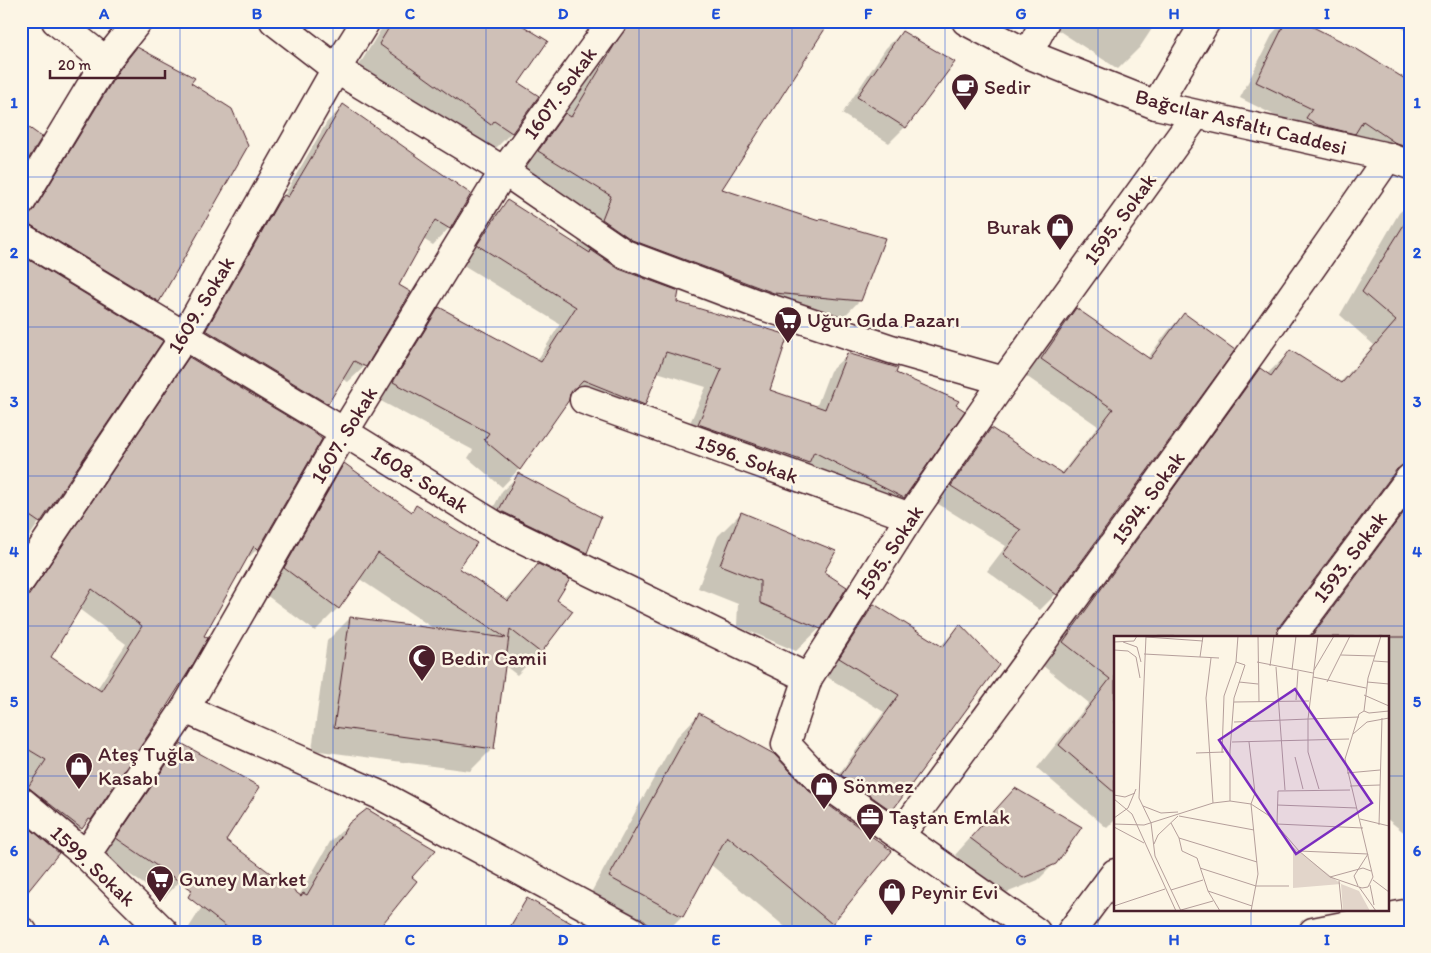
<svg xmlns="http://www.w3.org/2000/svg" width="1431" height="953" viewBox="0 0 1431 953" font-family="Itim,sans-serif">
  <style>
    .shadow { fill: #0003; fill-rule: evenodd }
    .building { fill: #cfc0b7; stroke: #4a1f2b; fill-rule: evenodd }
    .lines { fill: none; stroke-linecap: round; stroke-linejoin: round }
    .minor-casing { stroke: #4a1f2b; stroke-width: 31 }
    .major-casing { stroke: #4a1f2b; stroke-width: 31 }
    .minor { stroke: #fcf5e5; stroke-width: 28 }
    .major { stroke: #fcf5e5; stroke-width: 28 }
    .grid { fill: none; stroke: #1d4ed8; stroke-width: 1; stroke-opacity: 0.55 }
    .labels { text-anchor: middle; stroke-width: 5; stroke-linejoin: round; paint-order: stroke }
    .poi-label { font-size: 21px; fill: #4a1f2b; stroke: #fcf5e5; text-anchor: start }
    .street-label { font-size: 21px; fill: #4a1f2b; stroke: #fcf5e5 }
    .inset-road { fill: none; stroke: #b59f9b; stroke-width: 1 }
    .view { fill: #7b2cbf; fill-opacity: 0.15; stroke: #7b2cbf; stroke-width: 2.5 }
    .inset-edge { fill: none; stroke: #4a1f2b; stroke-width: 2.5 }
    .neatline { fill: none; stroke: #1d4ed8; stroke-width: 2 }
    .grid-label { font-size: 16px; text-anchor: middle; font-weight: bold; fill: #1d4ed8 }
  </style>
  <rect width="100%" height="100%" fill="#fcf5e5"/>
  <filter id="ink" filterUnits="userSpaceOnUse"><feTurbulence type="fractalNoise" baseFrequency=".02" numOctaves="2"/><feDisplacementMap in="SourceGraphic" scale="10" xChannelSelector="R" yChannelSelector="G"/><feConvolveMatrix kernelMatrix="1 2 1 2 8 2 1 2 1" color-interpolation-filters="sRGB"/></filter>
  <g filter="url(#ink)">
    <!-- shadow -->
    <g class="shadow">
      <path d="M386,21H527L523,27L518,84L537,96L511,133L489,155L358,67Z"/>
      <path d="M621,21H829L720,190L818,222L820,220L860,300L835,326L749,318L678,291L676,303L768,391L816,408L830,371L848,354L895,373L903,497L886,514L682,441L706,387L657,372L644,405L627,422L568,398L519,469L502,487L468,458L473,450L377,399L422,326L439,309L537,361L560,324L460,263L490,219L508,202L577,246L587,221L514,176L541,140L560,120Z"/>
      <path d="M1044,21H1157L1140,47L1118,69Z"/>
      <path d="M1284,21H1298L1410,83V154L1296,126L1240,98L1273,33Z"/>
      <path d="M1392,21H1410V33Z"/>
      <path d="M902,32L905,127L889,143L842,114L886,48Z"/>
      <path d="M137,49L190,83L158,301L139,320L21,249V219L100,90Z"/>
      <path d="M344,106L449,228L433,245L423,239L397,286L365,366L348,382L342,379L327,403L311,420L190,347L268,213L282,199L327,122Z"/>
      <path d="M1410,203V837L1387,819V637H1306L1388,484L1115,637V820L1107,828L1037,768L1089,703L1042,665L1238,392L1260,370L1267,374L1290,352L1340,383L1374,345L1340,315L1399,213Z"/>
      <path d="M21,255L161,341L21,549Z"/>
      <path d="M1076,310L1147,359L1168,331L1184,314L1056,594L1040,610L987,571L1006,546L935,502L975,445L991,429L1061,474L1098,426L1026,376L1060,326Z"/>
      <path d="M190,359L257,549L243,563L90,819L64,845L21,790L30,777L21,772V597L25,596L173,375ZM79,609L126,644L97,689L49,657Z"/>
      <path d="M345,464L410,512L416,507L457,568L505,601L538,565L556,600L540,652L517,675L504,665L493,748L470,771L312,750L327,641L350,618L436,630L358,578L338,608L315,631L262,592L322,487Z"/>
      <path d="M519,475L586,552L569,568L484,526L502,491Z"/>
      <path d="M741,513L822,573L820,628L796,651L737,626L738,604L698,588L718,536Z"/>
      <path d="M874,605L940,647L960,625L998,665L891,810L875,827L826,792L884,712L824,675L858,621Z"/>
      <path d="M699,714L831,923L822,932H791L710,864L682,916L666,932H644L587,900L676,738Z"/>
      <path d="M181,745L240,817L164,898L101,855L165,761Z"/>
      <path d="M1015,789L1055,863L1038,880L1006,893L955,855Z"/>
      <path d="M349,824L410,878L375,930L377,932H191L188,929L224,872L299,896L330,842Z"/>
    </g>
    <!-- building -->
    <g class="building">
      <path d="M393,21H515L548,41L519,83L539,96L512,133L494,121L491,125L379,44Z"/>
      <path d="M629,21H830L722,189L819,221L820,219L885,238L861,301L774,293L632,240L602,219L611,196L538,151L565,113L571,117Z"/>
      <path d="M1286,21H1301L1355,48L1410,82V148L1397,144L1363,121L1355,134L1318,125L1306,118L1312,109L1256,82Z"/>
      <path d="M902,31L955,62L906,128L857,97Z"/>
      <path d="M137,47L195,78L191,83L232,109L248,146L159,302L29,224L21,221V218L29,215L34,210L119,70Z"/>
      <path d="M343,104L471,194L450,229L435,220L399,285L411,292L366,367L354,361L328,404L206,330L278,203L284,195L288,197Z"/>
      <path d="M21,122L42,137L21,171Z"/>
      <path d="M507,200L590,253L591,250L619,269L679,291L677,302L788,335L770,390L825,409L847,353L898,368L896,373L959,401L956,405L965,411L904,498L814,452L809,463L698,424L722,369L666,352L645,405L583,380L570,394L569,400L520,470L484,440L489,433L393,382L439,307L541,362L576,307L477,245Z"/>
      <path d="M1410,215V463L1397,469L1278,628L1276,637H1115V793L1059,745L1110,679L1063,642L1260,368L1271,376L1290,350L1342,383L1396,321L1362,292Z"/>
      <path d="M21,255L163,341L40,523L21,510Z"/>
      <path d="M1076,308L1150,359L1184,313L1235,350L1057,595L1003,554L1021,530L951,486L991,428L1063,474L1113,409L1041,359Z"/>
      <path d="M189,357L312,431L322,439L258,550L254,546L204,636L208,638L192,666L153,728L91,820L89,819L82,829L28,787L46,760L21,745V607ZM92,589L142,626L101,691L51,657Z"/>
      <path d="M344,463L412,512L416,505L477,543L459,568L508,601L538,564L570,579L557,600L573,611L541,653L510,629L494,749L334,727L350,617L506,638L378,553L339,609L284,568Z"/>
      <path d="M518,473L601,517L587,553L499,510Z"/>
      <path d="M1410,504V637H1311Z"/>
      <path d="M741,512L836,551L824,572L847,587L821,629L760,603V581L720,565Z"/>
      <path d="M874,604L943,647L960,624L999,665L892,811L841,775L899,695L839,658Z"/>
      <path d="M699,713L774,754L809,791L892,851L832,924L727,836L683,917L609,877Z"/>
      <path d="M181,743L260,787L226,840L301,896L303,893L307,895L349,823L367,809L436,850L412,877L417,881L376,932H233L188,897L192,890L116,838Z"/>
      <path d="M1015,788L1082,827L1056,864L1023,878L970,838Z"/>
      <path d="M26,825L59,853L21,900V831Z"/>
      <path d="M527,898L587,932H507Z"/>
    </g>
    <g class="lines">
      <!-- minor casing -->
      <g class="minor-casing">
        <g id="minor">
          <path d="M56,21L106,61"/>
          <path d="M274,21L336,69L504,171L625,254L760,305L891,349L1004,381"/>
          <path d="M1028,54L1045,21"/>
          <path d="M1156,105L1206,21"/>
          <path d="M21,202L106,61L138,21"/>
          <path d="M21,237L344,432L496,526L808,678"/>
          <path d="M584,400L910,517"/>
          <path d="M21,580L184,337L336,69L366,21"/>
          <path d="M1291,637L1410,478"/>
          <path d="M185,709L382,796L634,932"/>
          <path d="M21,801L86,855L164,932"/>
          <path d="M901,834C1066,610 1231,387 1388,157"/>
          <path d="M86,855L185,709L344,432L504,171L613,21"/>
          <path d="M21,931L23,932"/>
          <path d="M1036,932L818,778L786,744L808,678L910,517L1004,381L1196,115"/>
          <path d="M1071,932L1115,873"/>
        </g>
      </g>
      <!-- major casing -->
      <g class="major-casing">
        <g id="major">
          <path d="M966,21L1028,54L1156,105L1388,157L1410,165"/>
          <path d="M1313,932L1410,913"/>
        </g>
      </g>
      <!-- minor -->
      <use href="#minor" class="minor"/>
      <!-- major -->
      <use href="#major" class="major"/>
    </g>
  </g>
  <!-- grid -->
  <path class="grid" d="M180,21V932M333,21V932M486,21V932M639,21V932M792,21V932M945,21V932M1098,21V932M1251,21V637M21,177H1410M21,327H1410M21,476H1410M21,626H1410M21,776H1115M1387,776H1410M1251,909V932"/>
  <!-- icons -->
  <defs>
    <g id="cafe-pin" transform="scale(1.4375)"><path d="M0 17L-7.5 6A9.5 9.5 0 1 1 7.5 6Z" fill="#4a1f2b" stroke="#fcf5e5"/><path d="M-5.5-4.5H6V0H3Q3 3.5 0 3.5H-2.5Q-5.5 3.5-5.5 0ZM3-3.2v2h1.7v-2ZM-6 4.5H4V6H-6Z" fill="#fff"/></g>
    <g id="shop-pin" transform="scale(1.4375)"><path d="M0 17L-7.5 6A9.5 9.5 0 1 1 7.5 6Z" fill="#4a1f2b" stroke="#fcf5e5"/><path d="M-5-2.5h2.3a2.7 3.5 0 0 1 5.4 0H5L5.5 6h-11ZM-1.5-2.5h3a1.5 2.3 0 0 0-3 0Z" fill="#fff"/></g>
    <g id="supermarket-pin" transform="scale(1.4375)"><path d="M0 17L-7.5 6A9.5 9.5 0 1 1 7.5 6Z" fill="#4a1f2b" stroke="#fcf5e5"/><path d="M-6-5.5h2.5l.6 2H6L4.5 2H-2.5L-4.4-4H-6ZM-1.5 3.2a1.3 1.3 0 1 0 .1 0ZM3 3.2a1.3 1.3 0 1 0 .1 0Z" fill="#fff"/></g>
    <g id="mosque-pin" transform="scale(1.4375)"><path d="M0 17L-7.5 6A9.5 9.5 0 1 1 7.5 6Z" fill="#4a1f2b" stroke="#fcf5e5"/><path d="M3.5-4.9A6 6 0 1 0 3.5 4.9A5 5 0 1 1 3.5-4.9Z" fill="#fff"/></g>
    <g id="office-pin" transform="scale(1.4375)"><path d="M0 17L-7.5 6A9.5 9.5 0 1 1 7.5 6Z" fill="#4a1f2b" stroke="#fcf5e5"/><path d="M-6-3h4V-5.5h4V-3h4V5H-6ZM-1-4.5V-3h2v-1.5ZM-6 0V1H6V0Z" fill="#fff"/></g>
  </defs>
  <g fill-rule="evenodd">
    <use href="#cafe-pin" x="965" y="87"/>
    <use href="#shop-pin" x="1060" y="227"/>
    <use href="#supermarket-pin" x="788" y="320"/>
    <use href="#mosque-pin" x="422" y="658"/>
    <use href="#shop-pin" x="79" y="766"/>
    <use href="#shop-pin" x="824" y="786"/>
    <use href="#office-pin" x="870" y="817"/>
    <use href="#supermarket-pin" x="160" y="879"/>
    <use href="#shop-pin" x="892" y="892"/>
  </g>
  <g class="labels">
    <!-- poi labels -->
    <g class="poi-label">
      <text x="984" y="94">Sedir</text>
      <text x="1041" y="234" text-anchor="end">Burak</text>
      <text x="807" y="327">Uğur Gıda Pazarı</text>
      <text x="441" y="665">Bedir Camii</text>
      <text x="98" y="761">Ateş Tuğla<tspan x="98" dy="24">Kasabı</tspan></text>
      <text x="843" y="793">Sönmez</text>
      <text x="889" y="824">Taştan Emlak</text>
      <text x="179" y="886">Guney Market</text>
      <text x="911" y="899">Peynir Evi</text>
    </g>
    <!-- street labels -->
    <g class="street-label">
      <text transform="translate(560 93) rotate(-54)" y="7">1607. Sokak</text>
      <text transform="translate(1241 122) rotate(14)" y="7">Bağcılar Asfaltı Caddesi</text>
      <text transform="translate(1120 219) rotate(-54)" y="7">1595. Sokak</text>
      <text transform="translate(201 305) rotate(-59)" y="7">1609. Sokak</text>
      <text transform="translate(344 435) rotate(-59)" y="7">1607. Sokak</text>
      <text transform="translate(747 459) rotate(20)" y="7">1596. Sokak</text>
      <text transform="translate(420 479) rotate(32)" y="7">1608. Sokak</text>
      <text transform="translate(1148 498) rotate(-54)" y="7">1594. Sokak</text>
      <text transform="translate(889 552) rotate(-57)" y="7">1595. Sokak</text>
      <text transform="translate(1350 557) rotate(-53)" y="7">1593. Sokak</text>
      <text transform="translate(93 866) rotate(43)" y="7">1599. Sokak</text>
    </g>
  </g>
  <!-- overview -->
  <g transform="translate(1114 636)">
    <rect width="275" height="275" fill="#fcf5e5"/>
    <path d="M179,211L227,248L245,255L256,275H229L227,248L179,252Z" fill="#e2d5ca"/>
    <path class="inset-road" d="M32,0L25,162L37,187L41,220L67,275M144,0L145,66M204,0L194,83V116L205,153M32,1L89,5M0,6L20,5L23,0M9,6L23,11L27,26M0,14L14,15L22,21L26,42M30,18L105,22M227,19L261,20M86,21L89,0M97,22L92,62L99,167M260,25L275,26M143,26L199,37M156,30L160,0M162,31L171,154M178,34L182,0M200,34L220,0M199,41L252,52M125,46L144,48M213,46L236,0M253,46L275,48M250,59L275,70M182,64L184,35M120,66L195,65M250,75L254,42L267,0M255,77L275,75M120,86L245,81M239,98L253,86L275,82M118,106L235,103M135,106L141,157L137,168L144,238L137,275M82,117L110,116M108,117L110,60L122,26L124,0M181,121L189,153M233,137L266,134M236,150L266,149M236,154L164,155L163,188L249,192M0,159L11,161L21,157M0,163L18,178L62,275M116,165V115L120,62L131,29L122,26M163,169L243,172M29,170L47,177L64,176M65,180L140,194M0,182L14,172L22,153M246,183L275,190M57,187L65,202L143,226M0,188L30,189L99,167L116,165L137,168L154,179L185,215L216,241L248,252L254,251L259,241L231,123L245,78L250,75L255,77M265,189L268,82M0,191L30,207M65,202L68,215L83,222L94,255L106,275M40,208L44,199L64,180M185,215L254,218M86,232L142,250H175M216,241L249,232L257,235M259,244L275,256M225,245L228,275M256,249L260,269M244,250L240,240L254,218M245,251L262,275M57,254L89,244M94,255L138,270M0,270L51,253M67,274L99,265"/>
    <path class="view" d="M181,53L258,167L182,218L105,104Z"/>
    <rect width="275" height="275" class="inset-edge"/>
  </g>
  <!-- margin -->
  <rect width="1431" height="953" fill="none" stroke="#fcf5e5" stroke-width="55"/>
  <!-- scale -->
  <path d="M50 70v8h115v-8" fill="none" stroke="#4a1f2b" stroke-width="2.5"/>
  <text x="58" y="70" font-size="15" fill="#4a1f2b" stroke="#fcf5e5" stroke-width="4" paint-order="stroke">20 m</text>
  <rect x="28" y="28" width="1376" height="898" class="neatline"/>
  <g class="grid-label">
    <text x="104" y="19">A</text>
    <text x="257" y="19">B</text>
    <text x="410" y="19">C</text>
    <text x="563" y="19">D</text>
    <text x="716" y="19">E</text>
    <text x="868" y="19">F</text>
    <text x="1021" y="19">G</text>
    <text x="1174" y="19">H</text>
    <text x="1327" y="19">I</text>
    <text x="14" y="108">1</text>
    <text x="1417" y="108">1</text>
    <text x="14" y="258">2</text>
    <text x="1417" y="258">2</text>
    <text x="14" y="407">3</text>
    <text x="1417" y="407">3</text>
    <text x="14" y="557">4</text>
    <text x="1417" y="557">4</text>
    <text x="14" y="707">5</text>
    <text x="1417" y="707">5</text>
    <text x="14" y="856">6</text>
    <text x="1417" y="856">6</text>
    <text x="104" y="945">A</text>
    <text x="257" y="945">B</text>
    <text x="410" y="945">C</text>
    <text x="563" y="945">D</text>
    <text x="716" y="945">E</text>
    <text x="868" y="945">F</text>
    <text x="1021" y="945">G</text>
    <text x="1174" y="945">H</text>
    <text x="1327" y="945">I</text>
  </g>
</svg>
